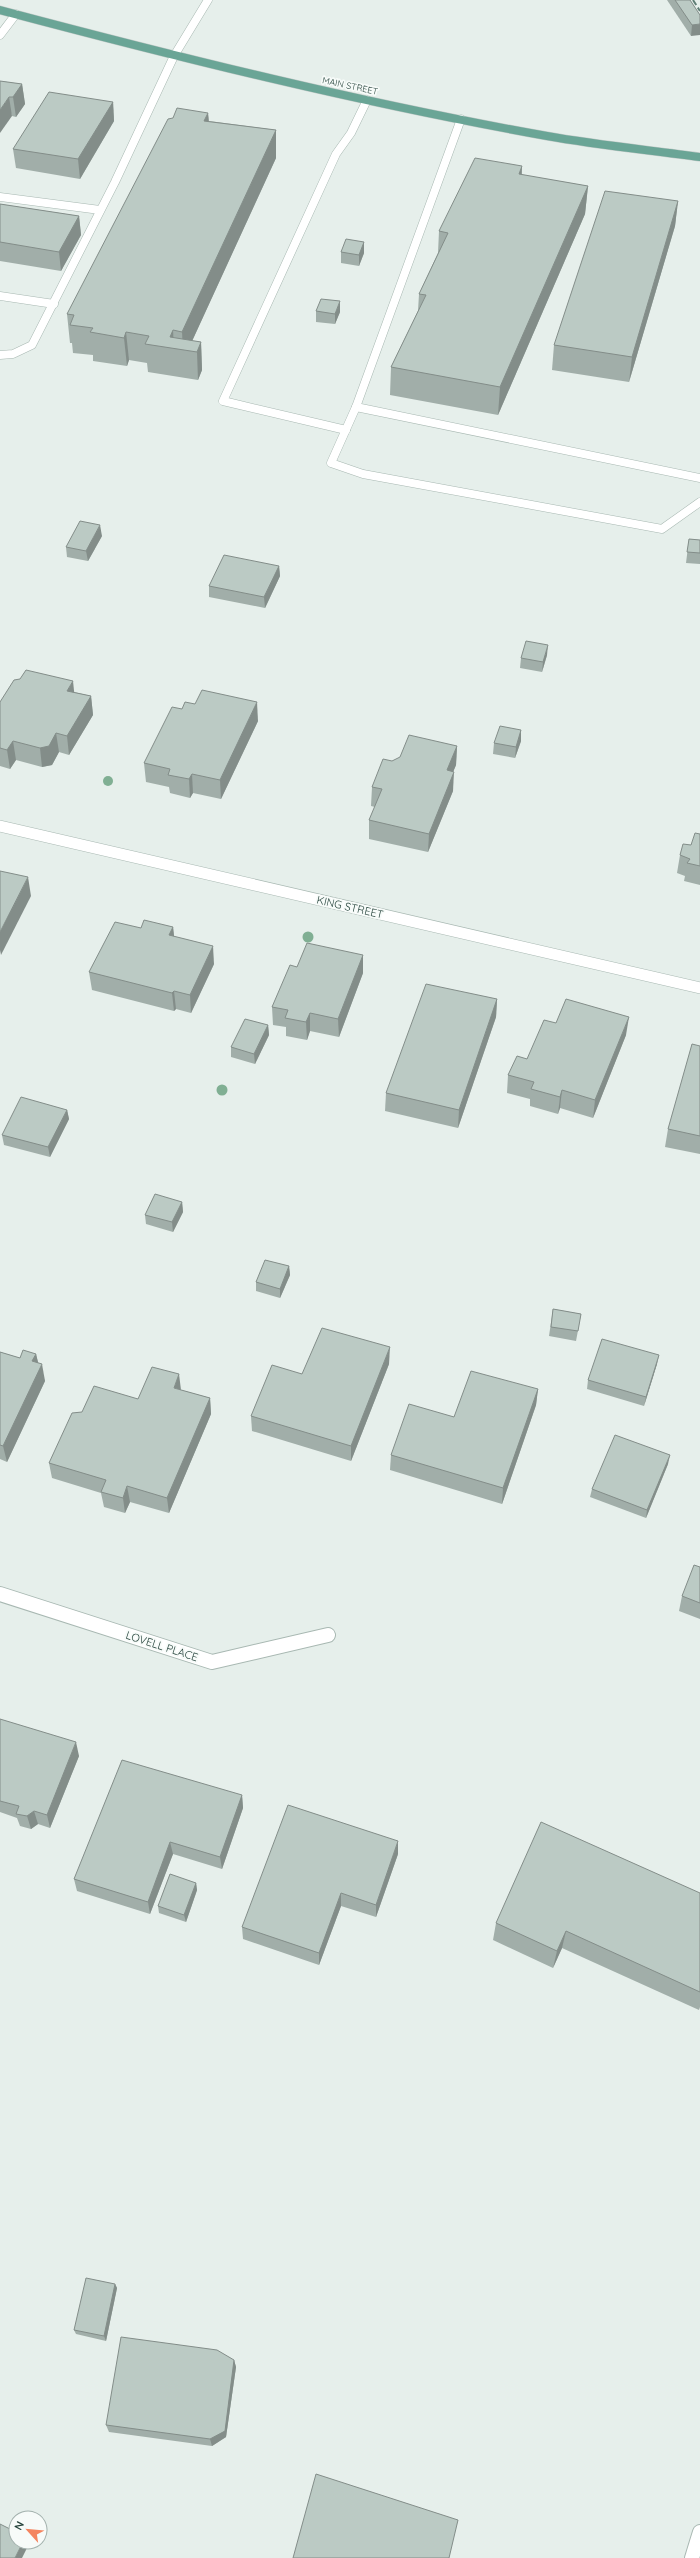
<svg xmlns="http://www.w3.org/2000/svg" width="700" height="2558" viewBox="0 0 700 2558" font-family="Quicksand,sans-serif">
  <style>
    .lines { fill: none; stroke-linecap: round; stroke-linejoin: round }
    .lane-casing { stroke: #a8b8b2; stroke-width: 9 }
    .street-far1-casing { stroke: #a8b8b2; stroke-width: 12 }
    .street-casing { stroke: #a8b8b2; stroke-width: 16 }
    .primary-casing { stroke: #c2cac8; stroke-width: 9 }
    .lane { stroke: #fff; stroke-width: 8 }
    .street-far1 { stroke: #fff; stroke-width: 11 }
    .street { stroke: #fff; stroke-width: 14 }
    .primary { stroke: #6aa596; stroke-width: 8 }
    .rail { stroke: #5f7d75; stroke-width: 2; stroke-dasharray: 6 3; stroke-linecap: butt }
    .tree { fill: #80af93 }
    .wall { fill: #a1aea9 }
    .shaded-wall { fill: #838d89 }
    .building { fill: #bbcac4; stroke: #838d89 }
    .labels { text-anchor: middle; stroke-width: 3.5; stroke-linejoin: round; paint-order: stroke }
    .far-street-label { font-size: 9px; fill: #24423a; stroke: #f7fbf9 }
    .street-label { font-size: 11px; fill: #24423a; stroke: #f7fbf9 }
  </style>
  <rect width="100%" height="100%" fill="#e6efeb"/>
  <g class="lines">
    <!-- lane casing -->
    <g class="lane-casing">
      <g id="lane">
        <path d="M0,35L16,14"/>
        <path d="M461,119L356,407L700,478"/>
        <path d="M0,197L100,210"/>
        <path d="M0,296L54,304"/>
        <path d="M0,355L13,354L32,345L115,182L174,56L208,0"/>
        <path d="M356,407L331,463L363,474L662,529L700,502"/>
        <path d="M346,430L223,401L336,154L351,133L367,100"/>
      </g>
    </g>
    <!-- street-far1 casing -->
    <g class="street-far1-casing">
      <path id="street-far1" d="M0,826L700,988"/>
    </g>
    <!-- street casing -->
    <g class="street-casing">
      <g id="street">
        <path d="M0,1594L212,1662L328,1635"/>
        <path d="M692,2558L700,2532"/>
      </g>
    </g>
    <!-- primary casing -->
    <g class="primary-casing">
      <path id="primary" d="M0,10C181,58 362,103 547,136C597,145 649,150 700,157"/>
    </g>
    <!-- lane -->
    <use href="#lane" class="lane"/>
    <!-- street-far1 -->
    <use href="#street-far1" class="street-far1"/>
    <!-- street -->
    <use href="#street" class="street"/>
    <!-- primary -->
    <use href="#primary" class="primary"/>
    <!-- rail -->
    <path class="rail" d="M693,0L700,11"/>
  </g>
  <!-- trees -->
  <g class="tree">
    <circle cx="108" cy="781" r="5"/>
    <circle cx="308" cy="937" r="5.5"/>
    <circle cx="222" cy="1090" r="5.5"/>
  </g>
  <!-- wall -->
  <g class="wall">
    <path d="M667,0H690L700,15L691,36Z"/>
    <path d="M0,81L22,84L25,104L16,117L12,116Z"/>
    <path d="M113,102L114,121L80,179L16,168L13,149Z"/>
    <path d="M208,113L209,121L276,130V158L192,341L201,342L202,370L198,380L148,372L147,363L129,360L127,366L93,361V355L73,353L72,343H70L67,314Z"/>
    <path d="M522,166V175L588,186L585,214L498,415L390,395L391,367L418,311L419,294L438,253L439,231Z"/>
    <path d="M678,201L675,226L629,382L552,370L554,345Z"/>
    <path d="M0,204L79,216L81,235L61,271L0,261Z"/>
    <path d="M364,242V253L359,266L341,263V252Z"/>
    <path d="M316,311L340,312L335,324L316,322Z"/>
    <path d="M102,536L88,561L67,557L66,547Z"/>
    <path d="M689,539L700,540V564L686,563Z"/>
    <path d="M279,566L280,576L265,608L209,597V586Z"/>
    <path d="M547,655L542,672L520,668L521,658Z"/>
    <path d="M74,692L91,696L93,715L69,755L59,752L52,765L42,767L16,760L10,769L0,766V702Z"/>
    <path d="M182,709L258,721L221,799L193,793L190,798L170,793L169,787L146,782L144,763Z"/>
    <path d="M521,730V741L515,758L493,754L494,743Z"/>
    <path d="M457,746L456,765L453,772V791L428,852L369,839V820L375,807L371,806L372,787L392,761Z"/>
    <path d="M700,834V885L684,881L685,876L677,873L680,855L691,845Z"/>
    <path d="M173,927L174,936L214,964L191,1013L176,1009L174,1011L92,990L89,972L141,928Z"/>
    <path d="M363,955V973L339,1037L310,1031L307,1040L286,1036V1027L273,1025L272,1007L297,967Z"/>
    <path d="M497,999L496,1017L458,1128L385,1111L386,1093Z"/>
    <path d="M556,1023L626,1035L593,1118L560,1108L558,1114L530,1106V1099L507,1093L508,1075L527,1059Z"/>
    <path d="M268,1025L269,1035L255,1064L231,1057V1047Z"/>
    <path d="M700,1046V1154L665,1147L668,1129Z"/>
    <path d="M67,1110L69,1119L50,1157L4,1145L2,1135Z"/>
    <path d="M182,1202L183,1212L173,1232L146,1224L145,1215Z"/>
    <path d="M289,1266L290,1275L280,1298L256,1291V1282Z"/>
    <path d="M553,1309L581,1314L576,1341L549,1336Z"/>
    <path d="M0,1352L20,1358L36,1354L38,1363L45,1381L7,1462L0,1459Z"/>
    <path d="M389,1364L351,1461L252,1431L251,1416L302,1374Z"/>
    <path d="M657,1364L644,1406L587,1389L588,1380Z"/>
    <path d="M538,1389L536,1405L502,1504L390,1470L391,1455L454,1417Z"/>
    <path d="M181,1390L210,1398L211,1414L169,1513L130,1502L125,1513L104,1507L101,1493L52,1478L49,1463L138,1399Z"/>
    <path d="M668,1464L646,1518L590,1497L592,1489Z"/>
    <path d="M700,1567V1619L679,1611L682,1596Z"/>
    <path d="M0,1719L79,1756L50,1828L38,1824L31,1829L20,1826L17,1818L0,1812Z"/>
    <path d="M242,1795L243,1808L222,1869L173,1854L150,1914L77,1891L74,1879Z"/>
    <path d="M398,1854L376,1917L341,1906L319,1965L243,1939L242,1927Z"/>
    <path d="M196,1883L197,1890L186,1922L159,1913L158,1906Z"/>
    <path d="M700,1893V2007L699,2010L562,1948L553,1968L493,1940L496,1923Z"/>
    <path d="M115,2284L117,2288L106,2341L76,2334L74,2330Z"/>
    <path d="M234,2360L236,2367L226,2437L212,2446L109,2432L106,2425Z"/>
  </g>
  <!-- shaded-wall -->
  <g class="shaded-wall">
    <path d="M700,24V35L691,36L692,25Z"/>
    <path d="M22,84L25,104L16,117L13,97Z"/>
    <path d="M9,97L12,116L0,133V110Z"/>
    <path d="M113,102L114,121L80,179L78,159Z"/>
    <path d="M208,113L210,141L204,121Z"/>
    <path d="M276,130V158L188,350H183L182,332Z"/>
    <path d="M522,166L520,194L519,174Z"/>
    <path d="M588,186L585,214L498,415L500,387Z"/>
    <path d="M678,201L675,226L629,382L632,357Z"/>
    <path d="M79,216L81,235L61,271L59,252Z"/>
    <path d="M364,242V253L359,266V255Z"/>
    <path d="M340,301V312L335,324V314Z"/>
    <path d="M173,330L174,348L170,337Z"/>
    <path d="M126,332L129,360L127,366L124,338Z"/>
    <path d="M201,342L202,370L198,380L197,352Z"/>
    <path d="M100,525L102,536L88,561L86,551Z"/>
    <path d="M279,566L280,576L265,608L264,597Z"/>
    <path d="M548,645L547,655L542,672L543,662Z"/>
    <path d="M73,681L75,700L67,691Z"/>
    <path d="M91,696L93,715L69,755L67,736Z"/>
    <path d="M257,702L258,721L221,799L220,780Z"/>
    <path d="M521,730V741L515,758L516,747Z"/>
    <path d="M56,733L59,752L52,765L42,767L40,748Z"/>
    <path d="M13,741L16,760L10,769L7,750Z"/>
    <path d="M457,746L456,765L446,789L447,770Z"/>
    <path d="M454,772L453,791L428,852L429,834Z"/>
    <path d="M192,774L193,793L190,798L189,779Z"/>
    <path d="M28,877L31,896L1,955L0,950V932Z"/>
    <path d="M173,927L175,945L169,935Z"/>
    <path d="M213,946L214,964L191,1013L190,995Z"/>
    <path d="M363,955V973L339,1037L338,1019Z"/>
    <path d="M174,991L176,1009L174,1011L172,993Z"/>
    <path d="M497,999L496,1017L458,1128L459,1110Z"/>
    <path d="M310,1013V1031L307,1040L306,1022Z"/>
    <path d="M629,1017L626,1035L593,1118L595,1100Z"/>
    <path d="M268,1025L269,1035L255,1064L254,1054Z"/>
    <path d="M562,1090L560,1108L558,1114L560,1097Z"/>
    <path d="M67,1110L69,1119L50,1157L48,1147Z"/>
    <path d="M182,1202L183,1212L173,1232L172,1222Z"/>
    <path d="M289,1266L290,1275L280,1298V1289Z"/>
    <path d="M390,1347L389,1364L351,1461V1446Z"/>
    <path d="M36,1354L40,1370L32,1361Z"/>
    <path d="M659,1355L657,1364L644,1406L646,1397Z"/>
    <path d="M42,1364L45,1381L7,1462L3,1446Z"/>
    <path d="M179,1374L181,1390L174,1388Z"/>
    <path d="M538,1389L536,1405L502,1504L503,1488Z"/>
    <path d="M210,1398L211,1414L169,1513L167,1498Z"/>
    <path d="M670,1455L668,1464L646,1518L647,1510Z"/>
    <path d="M127,1486L130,1502L125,1513L123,1498Z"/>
    <path d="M76,1742L79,1756L50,1828L47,1815Z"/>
    <path d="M242,1795L243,1808L222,1869L220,1857Z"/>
    <path d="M34,1811L38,1824L31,1829L27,1816Z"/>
    <path d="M398,1841V1854L376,1917V1905Z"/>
    <path d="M170,1842L173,1854L150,1914L148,1902Z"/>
    <path d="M196,1883L197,1890L186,1922L184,1915Z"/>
    <path d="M341,1893V1906L319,1965V1953Z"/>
    <path d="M566,1931L562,1948L553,1968L557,1951Z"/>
    <path d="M115,2284L117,2288L106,2341L104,2336Z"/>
    <path d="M234,2360L236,2367L226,2437L212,2446L210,2439Z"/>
    <path d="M23,2542H30L22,2558H15Z"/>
  </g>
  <!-- building -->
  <g class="building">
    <path d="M675,0H690L700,15V24L692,25Z"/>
    <path d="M0,81L22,84L13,97H9L0,110Z"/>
    <path d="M49,92L113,102L78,159L13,149Z"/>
    <path d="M177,108L208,113L204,121L276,130L182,332L173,330L170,337L201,342L197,352L145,344L149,336L126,332L124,338L90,332L93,328L70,325L74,315L67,314L168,119L173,118Z"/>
    <path d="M475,158L522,166L519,174L588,186L500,387L391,367L426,295L419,294L448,233L439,231Z"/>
    <path d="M605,191L678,201L632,357L554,345Z"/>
    <path d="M0,204L79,216L59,252L0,242Z"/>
    <path d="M346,239L364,242L359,255L341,252Z"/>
    <path d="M321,299L340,301L335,314L316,311Z"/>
    <path d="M80,521L100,525L86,551L66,547Z"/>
    <path d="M689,539L700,540V553L687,552Z"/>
    <path d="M224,555L279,566L264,597L209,586Z"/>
    <path d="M526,641L548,645L543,662L521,658Z"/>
    <path d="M26,670L73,681L67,691L91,696L67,736L56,733L49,746L40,748L13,741L7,750L0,748V702L14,680L20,679Z"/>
    <path d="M202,690L257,702L220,780L192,774L189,779L168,775L170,769L144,763L172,707L182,709L185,702L195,704Z"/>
    <path d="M500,726L521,730L516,747L494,743Z"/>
    <path d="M409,735L457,746L447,770L454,772L429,834L369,820L382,789L372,787L383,759L392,761L400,757Z"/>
    <path d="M695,833L700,834V866L687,863L690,859L680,855L683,844L691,845Z"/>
    <path d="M0,871L28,877L0,932Z"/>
    <path d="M144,920L173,927L169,935L213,946L190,995L174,991L172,993L89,972L115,922L141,928Z"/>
    <path d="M307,943L363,955L338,1019L310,1013L306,1022L285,1018L288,1010L272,1007L290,965L297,967Z"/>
    <path d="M426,984L497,999L459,1110L386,1093Z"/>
    <path d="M566,999L629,1017L595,1100L562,1090L560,1097L531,1089L534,1082L508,1075L517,1056L527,1059L544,1020L556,1023Z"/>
    <path d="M245,1019L268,1025L254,1054L231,1047Z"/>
    <path d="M692,1044L700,1046V1136L668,1129Z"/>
    <path d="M21,1097L67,1110L48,1147L2,1135Z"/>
    <path d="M155,1194L182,1202L172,1222L145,1215Z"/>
    <path d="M265,1260L289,1266L280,1289L256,1282Z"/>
    <path d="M553,1309L581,1314L578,1331L551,1327Z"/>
    <path d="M322,1328L390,1347L351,1446L251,1416L272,1365L302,1374Z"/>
    <path d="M602,1339L659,1355L646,1397L588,1380Z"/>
    <path d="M23,1350L36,1354L32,1361L42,1364L3,1446L0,1445V1352L20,1358Z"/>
    <path d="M152,1367L179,1374L174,1388L210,1398L167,1498L127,1486L123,1498L101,1492L106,1480L49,1463L72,1413L82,1412L94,1386L138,1399Z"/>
    <path d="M471,1371L538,1389L503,1488L391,1455L409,1404L454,1417Z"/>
    <path d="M615,1435L670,1455L647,1510L592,1489Z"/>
    <path d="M694,1565L700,1567V1603L682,1596Z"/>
    <path d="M0,1719L76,1742L47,1815L34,1811L27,1816L16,1814L19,1806L0,1801Z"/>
    <path d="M122,1760L242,1795L220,1857L170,1842L148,1902L74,1879Z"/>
    <path d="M288,1805L398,1841L376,1905L341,1893L319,1953L242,1927Z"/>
    <path d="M541,1822L700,1893V1992L566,1931L557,1951L496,1923Z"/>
    <path d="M170,1874L196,1883L184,1915L158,1906Z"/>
    <path d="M86,2278L115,2284L104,2336L74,2330Z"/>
    <path d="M121,2337L217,2350L234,2360L225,2431L210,2439L106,2425Z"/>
    <path d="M316,2474L458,2520L449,2558H293Z"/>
    <path d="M0,2524L16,2532V2542H23L15,2558H0Z"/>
  </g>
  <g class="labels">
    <!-- far-street labels -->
    <g class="far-street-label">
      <text transform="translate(350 86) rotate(12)" y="3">MAIN STREET</text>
    </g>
    <!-- street labels -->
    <g class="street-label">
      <text transform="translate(350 907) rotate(13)" y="4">KING STREET</text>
      <text transform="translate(162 1646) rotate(18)" y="4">LOVELL PLACE</text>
    </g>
  </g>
  <!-- north arrow -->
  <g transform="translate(28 2530) rotate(297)"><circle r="19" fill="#f7fbf9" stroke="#a3b1ad"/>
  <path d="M0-3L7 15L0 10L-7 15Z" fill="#f4845f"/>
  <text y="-6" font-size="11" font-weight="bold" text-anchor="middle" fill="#24423a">N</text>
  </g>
</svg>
